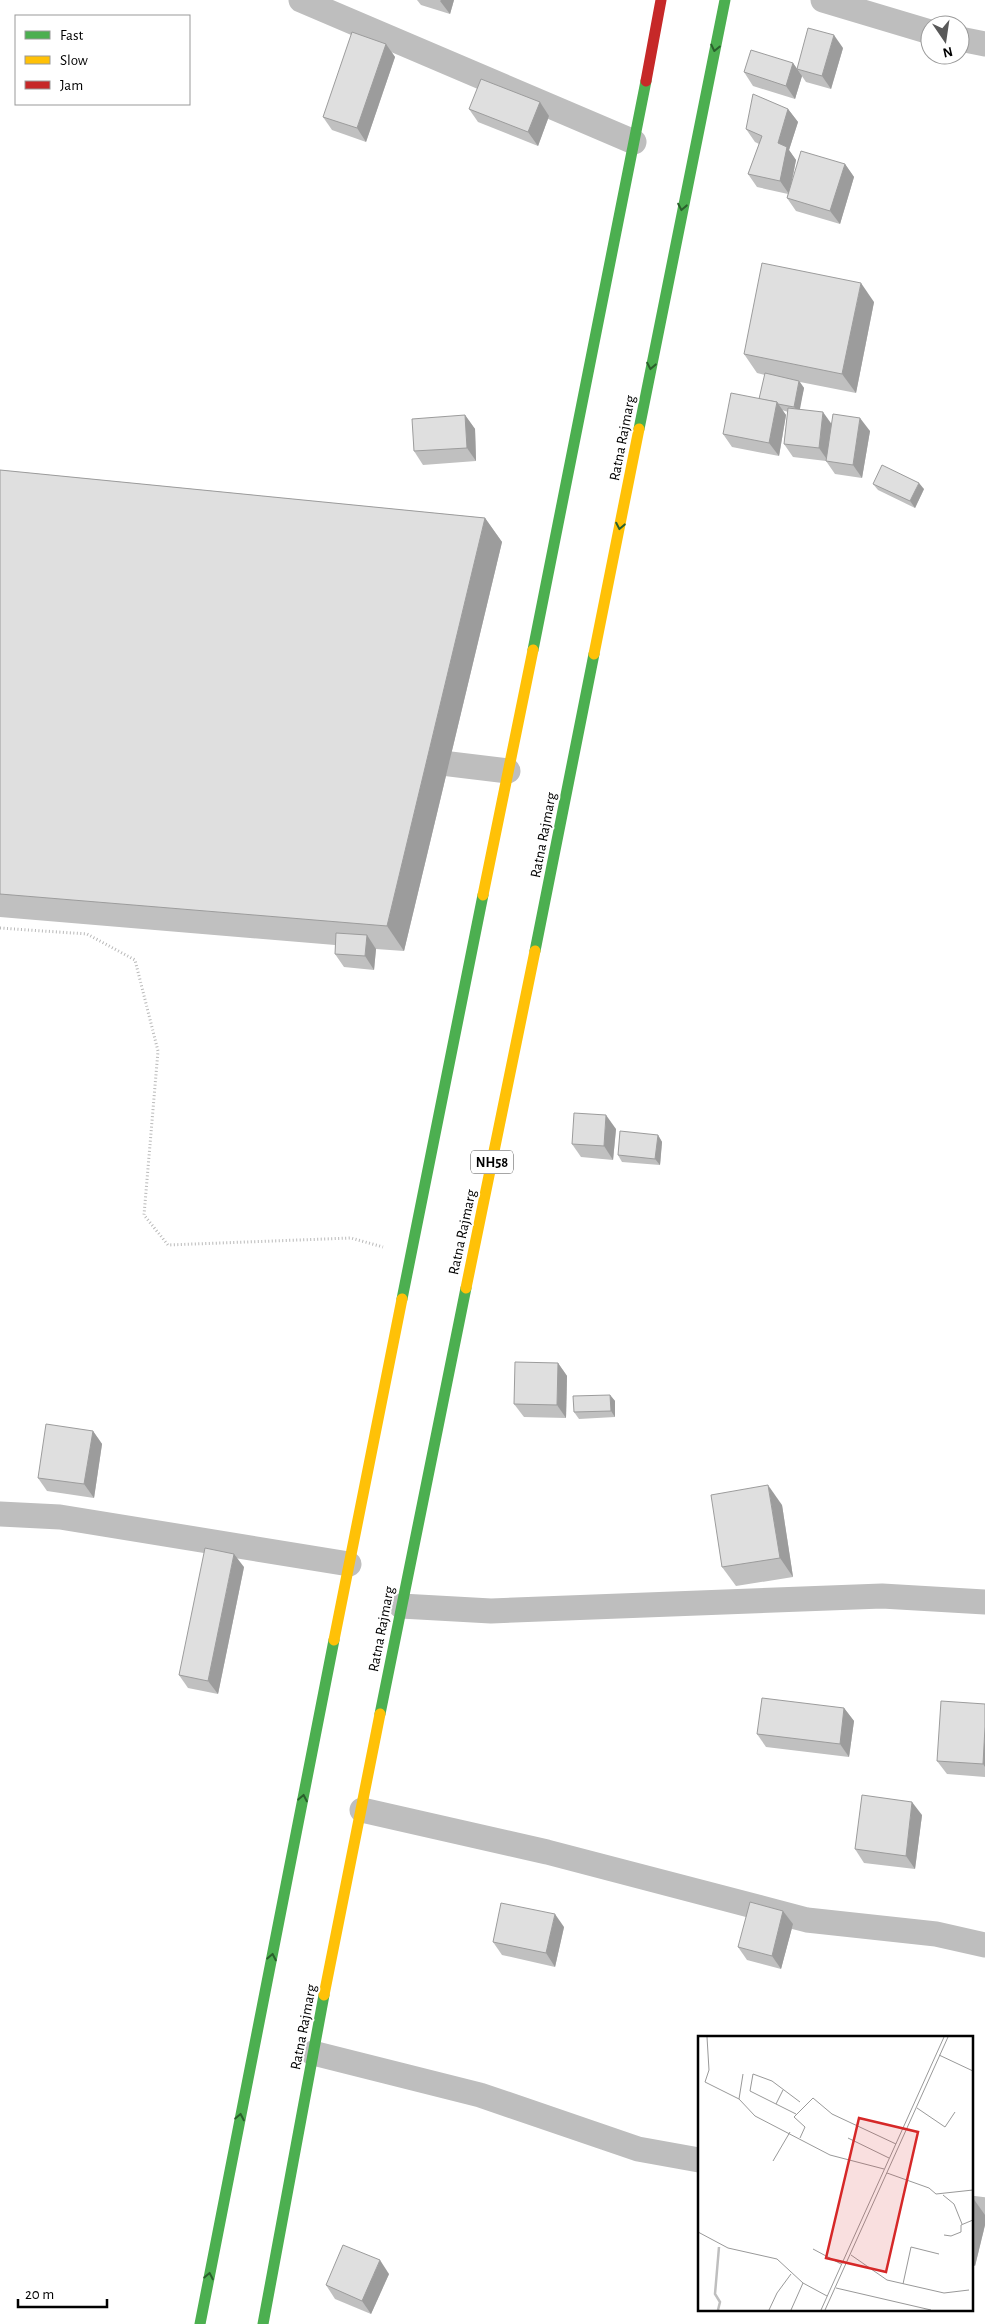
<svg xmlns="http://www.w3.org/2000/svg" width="985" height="2324" viewBox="0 0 985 2324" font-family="'Alegreya Sans',sans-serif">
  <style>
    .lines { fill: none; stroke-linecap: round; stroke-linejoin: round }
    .path { stroke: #b9b9b9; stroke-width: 3; stroke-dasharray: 1 2.5; stroke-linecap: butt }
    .street { stroke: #bebebe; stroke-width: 25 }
    .fast { stroke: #4caf50; stroke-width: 11 }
    .slow { stroke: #ffc107; stroke-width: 11 }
    .jam { stroke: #c62828; stroke-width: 11 }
    .wall { fill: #c0c0c0 }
    .shaded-wall { fill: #9c9c9c }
    .building { fill: #dfdfdf; stroke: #9c9c9c }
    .oneway { stroke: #2a602c }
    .labels { text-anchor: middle; stroke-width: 4; stroke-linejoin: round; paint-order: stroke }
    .shield { fill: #fff; stroke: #4c4c4c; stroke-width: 1 }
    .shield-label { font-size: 14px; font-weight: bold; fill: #000 }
    .street-label { font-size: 15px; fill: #000; stroke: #fff }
    .inset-river { fill: none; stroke: #bfbfbf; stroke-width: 2.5 }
    .inset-road { fill: none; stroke: #999; stroke-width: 1 }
    .view { fill: #d62828; fill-opacity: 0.15; stroke: #d62828; stroke-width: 2.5 }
    .inset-edge { fill: none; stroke: #000; stroke-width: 2.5 }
  </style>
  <rect width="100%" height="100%" fill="#fff"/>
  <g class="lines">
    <!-- path -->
    <path class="path" d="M0,928L87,934L135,960L158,1051L144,1215L168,1245L351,1238L383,1247"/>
    <!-- street -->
    <g class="street">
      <path d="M301,0L634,142"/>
      <path d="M823,0L930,32"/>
      <path d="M960,39L985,44"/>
      <path d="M417,760L508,771"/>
      <path d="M0,1514L60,1517L349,1564"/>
      <path d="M401,1606L491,1611L882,1596L985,1602"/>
      <path d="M362,1810L547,1852L807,1920L936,1934L985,1945"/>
      <path d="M313,2053L480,2095L638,2149L699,2160"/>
      <path d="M971,2208L985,2210"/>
    </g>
    <!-- fast -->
    <g class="fast">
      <path d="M639,429L725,0"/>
      <path d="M533,650L646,81"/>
      <path d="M535,951L594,654"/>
      <path d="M402,1299L483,895"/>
      <path d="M380,1714L466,1288"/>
      <path d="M200,2324L334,1640"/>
      <path d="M263,2324L324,1995"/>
    </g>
    <!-- slow -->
    <g class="slow">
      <path d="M594,654L639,429"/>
      <path d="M483,895L533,650"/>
      <path d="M466,1288L535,951"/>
      <path d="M334,1640L402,1299"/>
      <path d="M324,1995L380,1714"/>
    </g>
    <!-- jam -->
    <path class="jam" d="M646,81L661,0"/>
  </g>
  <!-- wall -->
  <g class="wall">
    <path d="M417,0H454L450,14L421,5Z"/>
    <path d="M386,44L395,57L366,142L332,130L323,117Z"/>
    <path d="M843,48L831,89L806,82L797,69Z"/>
    <path d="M793,63L802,76L795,99L753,86L744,72Z"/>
    <path d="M540,102L549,116L538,146L478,122L469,109Z"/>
    <path d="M788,109L798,122L789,150L796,160L792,182L845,164L854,177L840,224L796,211L787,198L788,194L757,187L748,174L759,144L755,142L746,129Z"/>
    <path d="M874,302L856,393L800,382L804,388L799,410L831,424L870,431L862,478L835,474L826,461L793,457L784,444L788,412L782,410L786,415L779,456L732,447L723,434L759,399L765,375L757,373L744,354Z"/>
    <path d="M465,415L475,429L476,461L423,465L414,451Z"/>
    <path d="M0,470L485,518L502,542L404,951L376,949L374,970L344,967L335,954V945L0,917Z"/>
    <path d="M873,484L924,489L915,508L878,490Z"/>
    <path d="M616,1129L613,1160L581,1157L572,1144Z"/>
    <path d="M658,1135L662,1142L660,1165L622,1162L618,1155Z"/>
    <path d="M558,1363L567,1376L566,1418L524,1417L514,1404Z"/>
    <path d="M610,1395L615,1401V1417L579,1419L574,1412Z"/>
    <path d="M93,1431L102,1444L94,1498L47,1491L38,1478Z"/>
    <path d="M782,1505L793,1577L736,1586L722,1567Z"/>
    <path d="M244,1567L218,1694L188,1688L179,1675Z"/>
    <path d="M985,1704V1777L947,1774L937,1761Z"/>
    <path d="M844,1708L854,1721L849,1757L766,1747L757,1734Z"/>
    <path d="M922,1815L915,1869L864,1863L855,1849Z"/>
    <path d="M783,1911L793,1924L781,1969L747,1960L738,1947Z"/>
    <path d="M564,1927L555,1967L502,1955L493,1942Z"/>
    <path d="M971,2198H973L985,2215V2225L975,2266L971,2265Z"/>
    <path d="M389,2274L371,2314L335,2299L326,2285Z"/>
  </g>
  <!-- shaded-wall -->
  <g class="shaded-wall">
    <path d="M441,0H454L450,14L440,1Z"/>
    <path d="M834,35L843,48L831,89L822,76Z"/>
    <path d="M386,44L395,57L366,142L357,128Z"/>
    <path d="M793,63L802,76L795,99L786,86Z"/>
    <path d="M540,102L549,116L538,146L528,132Z"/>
    <path d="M788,109L798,122L789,150L796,160L789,194L780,181L778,143Z"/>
    <path d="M845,164L854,177L840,224L830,211Z"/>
    <path d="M861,283L874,302L856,393L842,374Z"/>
    <path d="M799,381L804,388L799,414L794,407Z"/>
    <path d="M777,402L786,415L779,456L769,443Z"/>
    <path d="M823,412L833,426L828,461L819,448Z"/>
    <path d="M465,415L475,429L476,461L467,448Z"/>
    <path d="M860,418L870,431L862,478L853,465Z"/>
    <path d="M919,483L924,489L915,508L910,501Z"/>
    <path d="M485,518L502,542L404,951L387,926Z"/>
    <path d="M367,935L376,949L374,970L365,956Z"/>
    <path d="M606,1115L616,1129L613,1160L604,1146Z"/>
    <path d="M658,1135L662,1142L660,1165L655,1159Z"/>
    <path d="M558,1363L567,1376L566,1418L557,1405Z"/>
    <path d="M610,1395L615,1401V1417L611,1411Z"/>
    <path d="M93,1431L102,1444L94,1498L84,1484Z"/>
    <path d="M768,1485L782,1505L793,1577L780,1558Z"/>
    <path d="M234,1554L244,1567L218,1694L208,1681Z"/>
    <path d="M844,1708L854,1721L849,1757L840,1744Z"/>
    <path d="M985,1727V1767L983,1764Z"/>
    <path d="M912,1802L922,1815L915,1869L906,1856Z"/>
    <path d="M783,1911L793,1924L781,1969L772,1956Z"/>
    <path d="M555,1914L564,1927L555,1967L546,1953Z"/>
    <path d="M973,2198L985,2215V2225L975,2266L971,2260V2207Z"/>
    <path d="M380,2260L389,2274L371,2314L362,2301Z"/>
  </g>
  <!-- building -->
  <g class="building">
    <path d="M808,28L834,35L822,76L797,69Z"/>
    <path d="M352,32L386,44L357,128L323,117Z"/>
    <path d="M751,50L793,63L786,86L744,72Z"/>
    <path d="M481,79L540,102L528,132L469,109Z"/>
    <path d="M753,94L788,109L778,143L787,147L780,181L748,174L762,136L746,129Z"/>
    <path d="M801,151L845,164L830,211L787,198Z"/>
    <path d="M762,263L861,283L842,374L744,354Z"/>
    <path d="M765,373L799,381L794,407L778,404L777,402L759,399Z"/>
    <path d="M731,393L777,402L769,443L723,434Z"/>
    <path d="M788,408L823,412L819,448L784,444Z"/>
    <path d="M833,414L860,418L853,465L826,461Z"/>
    <path d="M465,415L467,448L414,451L412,419Z"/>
    <path d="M882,465L919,483L910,501L873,484Z"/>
    <path d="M0,470L485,518L387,926L0,894Z"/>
    <path d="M336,933L367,935L365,956L335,954Z"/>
    <path d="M574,1113L606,1115L604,1146L572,1144Z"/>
    <path d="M620,1131L658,1135L655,1159L618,1155Z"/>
    <path d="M515,1362L558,1363L557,1405L514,1404Z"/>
    <path d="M610,1395L611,1411L574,1412L573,1396Z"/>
    <path d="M46,1424L93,1431L84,1484L38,1478Z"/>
    <path d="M768,1485L780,1558L722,1567L711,1495Z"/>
    <path d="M205,1548L234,1554L208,1681L179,1675Z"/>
    <path d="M762,1698L844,1708L840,1744L757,1734Z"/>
    <path d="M941,1701L985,1704V1727L983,1764L937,1761Z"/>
    <path d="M862,1795L912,1802L906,1856L855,1849Z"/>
    <path d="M750,1902L783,1911L772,1956L738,1947Z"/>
    <path d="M501,1903L555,1914L546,1953L493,1942Z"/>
    <path d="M971,2198H973L971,2207Z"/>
    <path d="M343,2245L380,2260L362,2301L326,2285Z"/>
  </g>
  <!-- one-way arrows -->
  <defs><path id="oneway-chevron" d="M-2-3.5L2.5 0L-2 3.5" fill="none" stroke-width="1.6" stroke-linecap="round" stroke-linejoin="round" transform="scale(1.25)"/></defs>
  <g class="oneway">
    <use href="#oneway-chevron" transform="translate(715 48) rotate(102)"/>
    <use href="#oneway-chevron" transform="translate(682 207) rotate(101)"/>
    <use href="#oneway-chevron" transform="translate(651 366) rotate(101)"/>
    <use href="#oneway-chevron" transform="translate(620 526) rotate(101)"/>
    <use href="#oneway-chevron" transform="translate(303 1798) rotate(-79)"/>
    <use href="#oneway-chevron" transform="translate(272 1957) rotate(-79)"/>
    <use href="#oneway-chevron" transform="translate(240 2117) rotate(-79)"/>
    <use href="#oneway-chevron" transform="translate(209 2276) rotate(-79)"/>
  </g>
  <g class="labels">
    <!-- shield labels -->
    <rect class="shield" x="471" y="1150.5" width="42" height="23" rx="4"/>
    <g class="shield-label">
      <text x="492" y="1167">NH58</text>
    </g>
    <!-- street labels -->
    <g class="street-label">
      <text transform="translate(622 438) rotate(-79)" y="5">Ratna Rajmarg</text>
      <text transform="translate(543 835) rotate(-79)" y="5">Ratna Rajmarg</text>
      <text transform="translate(462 1232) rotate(-78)" y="5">Ratna Rajmarg</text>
      <text transform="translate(381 1629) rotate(-79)" y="5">Ratna Rajmarg</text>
      <text transform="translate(303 2027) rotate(-79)" y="5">Ratna Rajmarg</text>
    </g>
  </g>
  <!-- overview -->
  <g transform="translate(698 2036)">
    <rect width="275" height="275" fill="#fff"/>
    <path class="inset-river" d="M20,274L22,266L17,258L21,211"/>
    <path class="inset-road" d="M9,1L11,34L7,46L41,63L57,80L132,119L186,133M241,19L275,35M41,63L45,38M78,68L85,54M219,72L247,91L257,76M98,78L52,55L55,38L74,45L102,66M102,102L107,91L96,81L115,62L134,78L198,108M150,102L191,122M75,125L92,96M189,137L231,152L238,158L275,154M245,159L256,168L264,188M0,196L30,212L79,223L105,247L129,260M246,199L253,200L263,196V189L275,184M115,213L143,228M153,219L189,244L246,257L271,254M205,248L213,211L241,218M138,252L233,274M71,274L79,257L93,238M93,274L105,247M123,274L246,1M127,274L250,1"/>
    <path class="view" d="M161,82L220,96L188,236L128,222Z"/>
    <rect width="275" height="275" class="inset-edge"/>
  </g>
  <!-- legend -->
  <rect x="15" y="15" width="175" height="90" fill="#ffffff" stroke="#999999"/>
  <rect x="25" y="31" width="25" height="8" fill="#4caf50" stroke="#999999"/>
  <text x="60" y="40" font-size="15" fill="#000000">Fast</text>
  <rect x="25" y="56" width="25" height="8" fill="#ffc107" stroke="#999999"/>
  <text x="60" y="65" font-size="15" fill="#000000">Slow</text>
  <rect x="25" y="81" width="25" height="8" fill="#c62828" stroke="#999999"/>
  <text x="60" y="90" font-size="15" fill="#000000">Jam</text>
  <!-- north arrow -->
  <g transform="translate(945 40) rotate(167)"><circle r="24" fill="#ffffff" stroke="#999999"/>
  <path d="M0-4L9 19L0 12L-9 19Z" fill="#595959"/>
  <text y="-8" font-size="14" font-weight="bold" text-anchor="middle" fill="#000000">N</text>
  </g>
  <!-- scale -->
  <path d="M18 2299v8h89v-8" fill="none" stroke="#000000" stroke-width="2.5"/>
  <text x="25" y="2299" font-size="15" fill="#000000" stroke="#ffffff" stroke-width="4" paint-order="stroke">20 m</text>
</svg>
